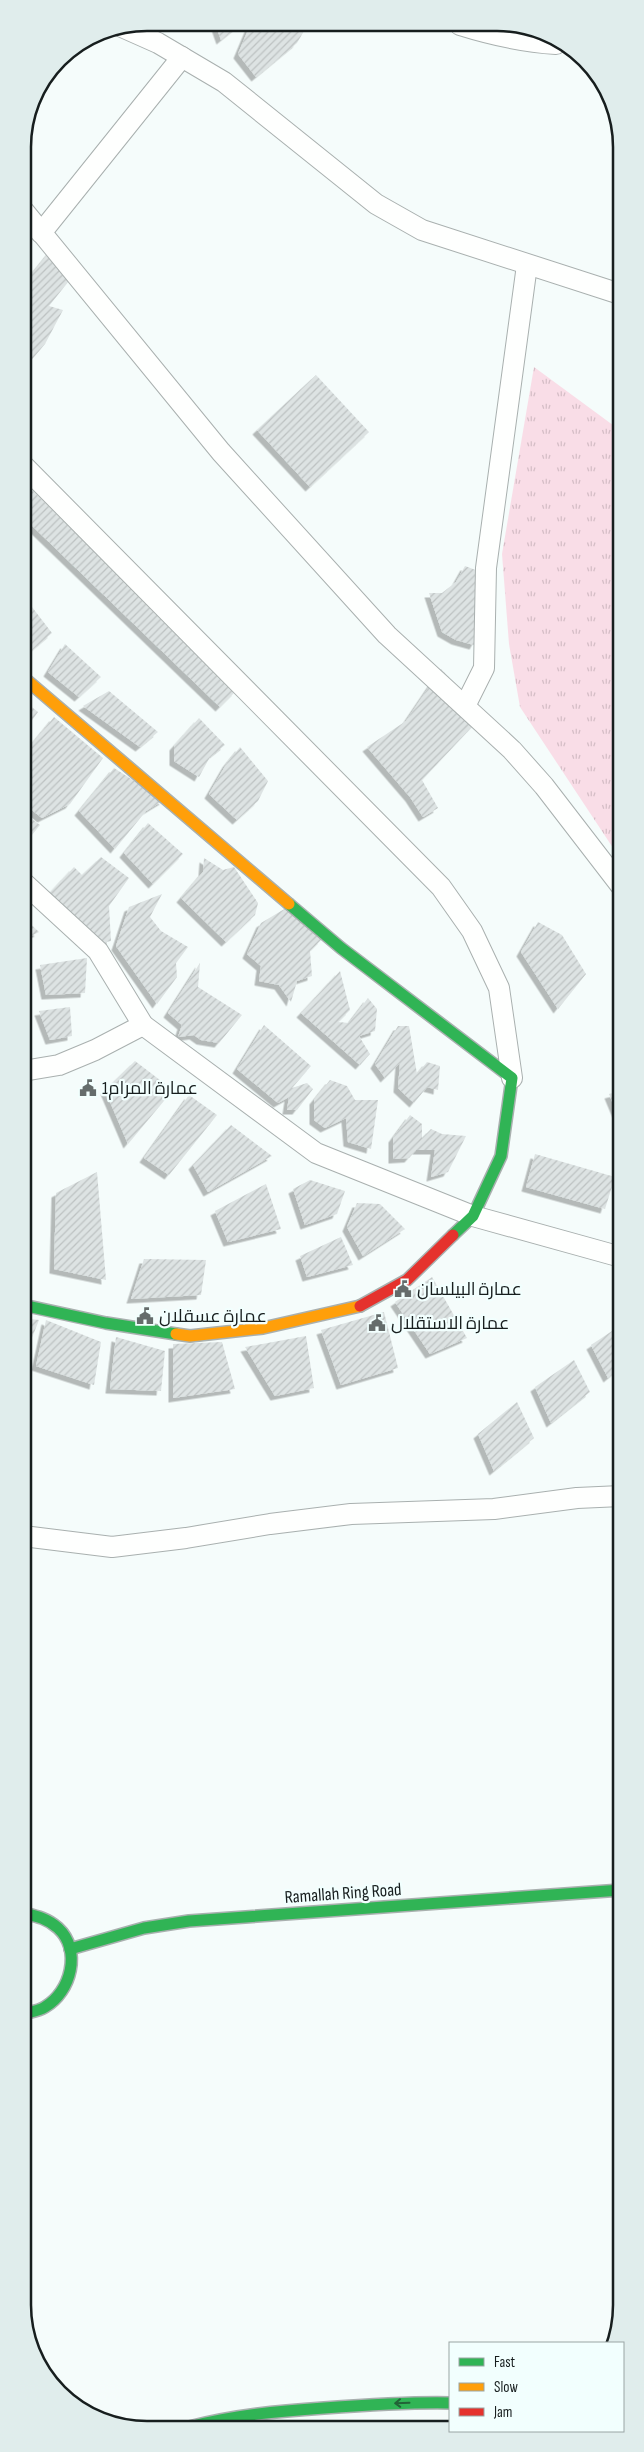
<svg xmlns="http://www.w3.org/2000/svg" width="644" height="2452" viewBox="0 0 644 2452" font-family="'Sofia Sans Condensed',Cairo,sans-serif">
  <style>
    .grass { fill: url(#grass-tufts) }
    .building { fill: url(#building-hatch); filter: url(#shadow) }
    .lines { fill: none; stroke-linecap: round; stroke-linejoin: round }
    .street-casing { stroke: #a9b0af; stroke-width: 22 }
    .fast-casing { stroke: #a9b0af; stroke-width: 14 }
    .slow-casing { stroke: #a9b0af; stroke-width: 14 }
    .jam-casing { stroke: #a9b0af; stroke-width: 14 }
    .street { stroke: #fefffe; stroke-width: 20 }
    .fast { stroke: #30b455; stroke-width: 11 }
    .slow { stroke: #ff9f0a; stroke-width: 11 }
    .jam { stroke: #e5322d; stroke-width: 11 }
    .oneway { stroke: #226237 }
    .labels { text-anchor: middle; stroke-width: 4.5; stroke-linejoin: round; paint-order: stroke }
    .poi-label { font-size: 18px; fill: #171e1e; stroke: #f2fffe; text-anchor: start }
    .street-label { font-size: 18px; fill: #171e1e; stroke: #f2fffe }
    .rim { fill: none; stroke: #171e1e; stroke-width: 2.5 }
  </style>
  <defs>
    <pattern id="grass-tufts" width="24" height="20" patternUnits="userSpaceOnUse" patternTransform="scale(1.25)"><rect width="24" height="20" fill="#f9dde7"/><path d="M3 7l-1-3M5 7V3M7 7l1-3M15 17l-1-3M17 17v-4M19 17l1-3" fill="none" stroke="#d5bdc6"/></pattern>
    <pattern id="building-hatch" width="6" height="6" patternUnits="userSpaceOnUse" patternTransform="scale(1.25)"><rect width="6" height="6" fill="#dde3e3"/><path d="M-1 1l2-2M0 6l6-6M5 7l2-2" fill="none" stroke="#bdc2c2"/></pattern>
    <filter id="shadow"><feDropShadow dx="-4.5" dy="4.5" stdDeviation="0" flood-color="#0004"/></filter>
  </defs>
  <rect width="100%" height="100%" fill="#f5fcfb"/>
  <!-- grass -->
  <path class="grass" d="M534,367L621,431V860L520,707L509,644L502,554Z"/>
  <!-- building -->
  <g class="building">
    <path d="M215,23H242L221,40Z"/>
    <path d="M251,23L308,24L297,43L256,77L238,54Z"/>
    <path d="M52,249L76,272L49,306L63,310L45,344L23,370V285Z"/>
    <path d="M23,256L31,259L23,269Z"/>
    <path d="M316,375L369,432L310,487L257,430Z"/>
    <path d="M23,481L236,691L220,707L23,517Z"/>
    <path d="M465,566L481,572L482,631L474,645L456,640L442,632L429,593H442L456,582Z"/>
    <path d="M23,600L32,607L52,633L24,657Z"/>
    <path d="M65,644L101,677L79,697L48,672Z"/>
    <path d="M441,669L484,714L422,780L438,808L423,817L410,797L367,747L406,721Z"/>
    <path d="M109,691L158,732L140,747L83,706Z"/>
    <path d="M23,700L38,712L23,733Z"/>
    <path d="M54,717L103,758L70,804L42,818L23,803V755Z"/>
    <path d="M199,718L225,745L210,757L199,777L174,761V746Z"/>
    <path d="M240,747L268,781L258,801L237,820L209,794L227,763Z"/>
    <path d="M114,768L164,800L146,811L115,849L79,811Z"/>
    <path d="M23,812L40,825L23,846Z"/>
    <path d="M148,823L183,854L153,884L124,853Z"/>
    <path d="M101,857L129,878L109,906L111,941L96,944L47,896L74,867L82,875Z"/>
    <path d="M204,858L223,870L234,867L258,903L255,915L226,942L181,898L203,872Z"/>
    <path d="M162,894L150,917L161,931L188,947L176,963L177,977L157,1004L116,946L129,907Z"/>
    <path d="M291,905L322,939L310,951L312,976L297,981L291,1002L279,985L259,981L261,966L247,954L261,923Z"/>
    <path d="M23,917L39,932L23,940Z"/>
    <path d="M538,922L562,935L586,974L558,1009L521,952Z"/>
    <path d="M87,958L85,993L46,995L40,965Z"/>
    <path d="M200,963L198,987L242,1015L219,1043L201,1040L194,1035L178,1037L182,1025L168,1013Z"/>
    <path d="M340,971L350,1010L338,1022L349,1023L368,998L377,1009L375,1031L359,1036L370,1054L360,1065L301,1013Z"/>
    <path d="M70,1007L72,1036L50,1040L39,1011Z"/>
    <path d="M23,1008H27L29,1045H23Z"/>
    <path d="M264,1025L311,1066L292,1088L307,1083L313,1089L297,1110H287L289,1097L278,1103L237,1069Z"/>
    <path d="M398,1026H409L417,1074L427,1062L440,1066L438,1090L427,1087L414,1103L398,1088L400,1063L385,1078L375,1064Z"/>
    <path d="M135,1061L173,1090L128,1144L105,1090Z"/>
    <path d="M330,1080L347,1086L355,1100H378L371,1149L348,1142L346,1118L325,1128L314,1120V1100Z"/>
    <path d="M26,1090L30,1158H23V1091Z"/>
    <path d="M621,1091V1123L609,1094Z"/>
    <path d="M189,1095L217,1115L169,1175L144,1158Z"/>
    <path d="M410,1115L422,1124V1138L431,1129L442,1134L466,1136L448,1172L431,1177L435,1150H416L409,1158L393,1159V1138Z"/>
    <path d="M231,1125L272,1156L208,1192L193,1165Z"/>
    <path d="M535,1154L615,1177L605,1209L526,1187Z"/>
    <path d="M97,1172L106,1280L54,1269L56,1193Z"/>
    <path d="M310,1180L345,1191L337,1214L305,1225L293,1189Z"/>
    <path d="M266,1184L281,1229L228,1242L215,1211Z"/>
    <path d="M357,1203L380,1204L405,1229L363,1256L347,1227Z"/>
    <path d="M341,1237L353,1265L307,1277L300,1256Z"/>
    <path d="M144,1259L206,1260L201,1295L131,1299Z"/>
    <path d="M432,1277L467,1338L430,1354L395,1302Z"/>
    <path d="M384,1312L398,1368L341,1385L321,1330Z"/>
    <path d="M23,1318L39,1320L28,1348L23,1347Z"/>
    <path d="M46,1320L101,1342L94,1385L36,1366Z"/>
    <path d="M621,1325V1367L608,1378L591,1345Z"/>
    <path d="M306,1336L314,1388L275,1396L245,1347Z"/>
    <path d="M116,1337L165,1351L161,1391L110,1389Z"/>
    <path d="M222,1342L235,1389L173,1398V1344Z"/>
    <path d="M574,1360L590,1392L551,1423L535,1387Z"/>
    <path d="M517,1402L534,1438L494,1471L478,1434Z"/>
  </g>
  <g class="lines">
    <!-- street casing -->
    <g class="street-casing">
      <g id="street">
        <path d="M460,25C492,35 523,42 556,44"/>
        <path d="M122,27L158,43L224,82L376,204L422,230L620,294"/>
        <path d="M23,210L221,452L387,635L512,750L544,786L621,886"/>
        <path d="M41,233L182,57"/>
        <path d="M23,465L441,887L472,931L499,988L512,1078"/>
        <path d="M465,706L484,668L486,568L527,265"/>
        <path d="M23,882L98,951L143,1025L316,1153L473,1216L621,1257"/>
        <path d="M23,1071L59,1065L95,1050L143,1025"/>
        <path d="M23,1536L112,1547L186,1538L270,1524L351,1514L494,1509L577,1498L621,1496"/>
      </g>
    </g>
    <!-- fast casing -->
    <g class="fast-casing">
      <g id="fast">
        <path d="M289,904L341,948L512,1078L501,1156L473,1216L453,1235"/>
        <path d="M23,1305L106,1323L176,1334"/>
        <path d="M23,1913C36,1916 47,1918 58,1928C82,1950 71,1992 45,2007C39,2011 30,2012 23,2014"/>
        <path d="M70,1949L144,1928L189,1921L621,1890"/>
        <path d="M189,2427C234,2415 279,2411 324,2408C366,2405 408,2402 450,2403"/>
      </g>
    </g>
    <!-- slow casing -->
    <g class="slow-casing">
      <g id="slow">
        <path d="M23,677L289,904"/>
        <path d="M176,1334L190,1336L263,1328L360,1306"/>
      </g>
    </g>
    <!-- jam casing -->
    <g class="jam-casing">
      <path id="jam" d="M360,1306L407,1280L453,1235"/>
    </g>
    <!-- street -->
    <use href="#street" class="street"/>
    <!-- fast -->
    <use href="#fast" class="fast"/>
    <!-- slow -->
    <use href="#slow" class="slow"/>
    <!-- jam -->
    <use href="#jam" class="jam"/>
  </g>
  <!-- one-way arrows -->
  <defs><path id="oneway-shaft" d="M-6 0H5M1.5-3L5.5 0L1.5 3" fill="none" stroke-width="1.6" stroke-linecap="round" stroke-linejoin="round" transform="scale(1.25)"/></defs>
  <use class="oneway" href="#oneway-shaft" transform="translate(402 2403) rotate(178)"/>
  <!-- icons -->
  <defs>
    <g id="civic-bare" transform="scale(1.35)"><path d="M-.6-6.5H3V-4.5H.6V-3L4-1V1h2V6H-6V1h2V-1L-.6-3ZM-1.2 2.5V6h2.4V2.5Z" fill="#656c6b" stroke="#f2fffe" stroke-width="2.5" paint-order="stroke"/></g>
  </defs>
  <g fill-rule="evenodd">
    <use href="#civic-bare" x="88" y="1088"/>
    <use href="#civic-bare" x="403" y="1289"/>
    <use href="#civic-bare" x="145" y="1316"/>
    <use href="#civic-bare" x="377" y="1323"/>
  </g>
  <g class="labels">
    <!-- poi labels -->
    <g class="poi-label">
      <text x="102" y="1094">عمارة المرام1</text>
      <text x="417" y="1295">عمارة البيلسان</text>
      <text x="159" y="1322">عمارة عسقلان</text>
      <text x="391" y="1329">عمارة الاستقلال</text>
    </g>
    <!-- street labels -->
    <g class="street-label">
      <text transform="translate(343 1893) rotate(-4)" y="6">Ramallah Ring Road</text>
    </g>
  </g>
  <!-- crop -->
  <path d="M0 0H644V2452H0ZM147 31H497A116 116 0 0 1 613 147V2305A116 116 0 0 1 497 2421H147A116 116 0 0 1 31 2305V147A116 116 0 0 1 147 31Z" fill="#e0edec" fill-rule="evenodd"/>
  <path class="rim" d="M147 31H497A116 116 0 0 1 613 147V2305A116 116 0 0 1 497 2421H147A116 116 0 0 1 31 2305V147A116 116 0 0 1 147 31Z"/>
  <!-- legend -->
  <rect x="449" y="2342" width="175" height="90" fill="#f2fffe" stroke="#9aa5a4"/>
  <rect x="459" y="2358" width="25" height="8" fill="#30b455" stroke="#9aa5a4"/>
  <text x="494" y="2367" font-size="15" fill="#171e1e">Fast</text>
  <rect x="459" y="2383" width="25" height="8" fill="#ff9f0a" stroke="#9aa5a4"/>
  <text x="494" y="2392" font-size="15" fill="#171e1e">Slow</text>
  <rect x="459" y="2408" width="25" height="8" fill="#e5322d" stroke="#9aa5a4"/>
  <text x="494" y="2417" font-size="15" fill="#171e1e">Jam</text>
</svg>
